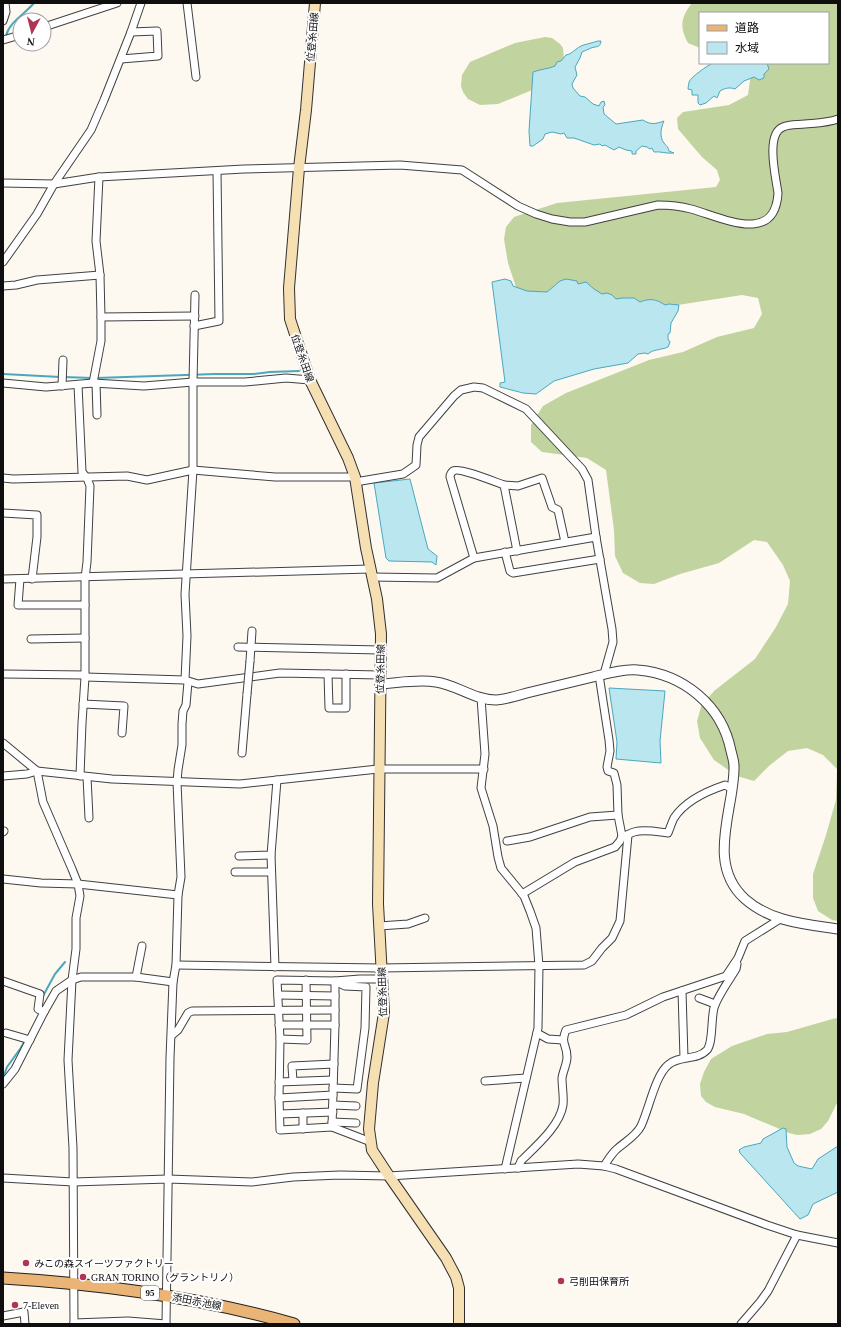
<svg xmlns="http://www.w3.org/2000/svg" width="841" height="1327" viewBox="0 0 841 1327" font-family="'Times New Roman','Noto Sans JP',serif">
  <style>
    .forest { fill: #c1d39e }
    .water { fill: #bae6ef; stroke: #4aa8be }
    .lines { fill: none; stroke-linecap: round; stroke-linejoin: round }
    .stream { stroke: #4aa8be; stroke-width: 2 }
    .minor-casing { stroke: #414141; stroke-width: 9 }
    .tertiary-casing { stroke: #414141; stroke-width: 11 }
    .secondary-casing { stroke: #303030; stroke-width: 12 }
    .primary-casing { stroke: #1f1f1f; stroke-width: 13 }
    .minor { stroke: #fff; stroke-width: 7 }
    .tertiary { stroke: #fff; stroke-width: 9 }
    .secondary { stroke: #f6e0b3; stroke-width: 10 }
    .primary { stroke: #e9b475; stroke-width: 11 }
    .minor-bridge-casing { stroke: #414141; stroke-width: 9; stroke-linecap: butt }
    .minor-bridge { stroke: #fff; stroke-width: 7 }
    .poi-dot { fill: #ae3554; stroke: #fff; stroke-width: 1.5 }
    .labels { text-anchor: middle; stroke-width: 4; stroke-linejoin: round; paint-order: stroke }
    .shield { fill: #fff; stroke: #565656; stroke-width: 1 }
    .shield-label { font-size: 9px; font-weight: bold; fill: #0e0e0e }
    .street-label { font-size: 10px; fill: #0e0e0e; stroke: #fff }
    .poi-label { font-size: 10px; fill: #0e0e0e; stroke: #fff; text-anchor: start }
  </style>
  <rect width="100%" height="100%" fill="#fdf8f0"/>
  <!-- forest -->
  <g class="forest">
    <path d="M692,3L801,4L838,3V921L832,920L818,911L813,898V874L826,835L836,800L837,769L823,755L807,748L788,751L770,765L754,781L737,776L714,760L700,738L697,721L701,707L714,691L755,659L776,627L788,604L790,581L783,565L767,542L754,540L719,563L680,574L654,584L640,583L623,573L615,556L614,530L606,470L587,458L542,452L531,442V425L543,406L566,393L649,360L683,352L717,337L754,328L762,314L758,298L742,295L639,311L517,290L508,263L504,239L506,227L514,217L557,203L716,187L720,180L717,170L702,157L678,129L677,118L683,112L729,105L748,95L751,73L749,63H828V13H700V48L688,43C679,27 681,17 692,3Z"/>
    <path d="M545,37L552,38L560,44L563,48L564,60L549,83L498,104L480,105L468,99L463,92L461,86L462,75L470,62L515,43Z"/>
    <path d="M836,1018L838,1019V1101L828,1121L821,1129L810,1134L797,1135L789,1133L744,1114L715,1107L706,1102L701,1096L700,1084L704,1072L711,1059L732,1046L767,1034L787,1032Z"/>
  </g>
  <!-- water -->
  <g class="water">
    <path d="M598,41H601C600,48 597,46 591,48C588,49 585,51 582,52L580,58L575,67L577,75L572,84L573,88L580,96L585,97L593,104L599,106L601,102L604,101L605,105L603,107L604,114L616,124L643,120C650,125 656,124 664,121C661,127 659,137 664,143C666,146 668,146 669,151L674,153C666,154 660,151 654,152L652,148L650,149L647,147L642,146L636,151V154H632V151L626,150L619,147L614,150L605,145L602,146L600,144L594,145L574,138H567L564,133L561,134L552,132L545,134L543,139L533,146H530L529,131L533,72C541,69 548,69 555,66L557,62L561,61L566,55C572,54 575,49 581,46C586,44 592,43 598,41Z"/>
    <path d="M713,63H767L769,69L764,74V78L759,80L754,77L744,81L735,89C730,87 725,88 720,91L717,98L714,96L706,103L700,105L698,103V95H692V90L688,89C688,87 689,83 689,82C691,77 708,65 713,63Z"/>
    <path d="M505,279L511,281L513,286L527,291L547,292L560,281L566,279L577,281L578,284L586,282L594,289L602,294L607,293L612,295L616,299L622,298H634L640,302C650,298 656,299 665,305L669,304L679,305L678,311L671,323L670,333L668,334V339L670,342L668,347C662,350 653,349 648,354L645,353L638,354L628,363L594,369L554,381L536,394L523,393L500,387V383L505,382L492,282Z"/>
    <path d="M410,479L428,549L437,556L436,565L432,562L389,561L386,558L374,483Z"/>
    <path d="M609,688L665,691L660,741L661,763L616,759L617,742Z"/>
    <path d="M783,1128L786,1129L787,1147L794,1163L798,1166L812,1169L818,1159L838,1146V1192L813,1204L808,1215L800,1219L740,1153L739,1150L744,1147L761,1143L763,1139Z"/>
  </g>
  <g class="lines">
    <!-- stream -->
    <g class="stream">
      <path d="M6,36C9,22 25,14 34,3"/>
      <path d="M3,374L60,377"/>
      <path d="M64,377L92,378"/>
      <path d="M96,378L215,374H253L270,372L299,371"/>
      <path d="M43,996L55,974L65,962"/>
      <path d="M3,1078L7,1067L20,1049L30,1033"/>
    </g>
    <!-- minor casing -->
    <g class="minor-casing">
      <g id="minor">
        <path d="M187,3L196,77"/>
        <path d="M3,21L6,12L5,3"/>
        <path d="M44,27L117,3"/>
        <path d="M3,40L20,35"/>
        <path d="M121,59L158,56L157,31L131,32"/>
        <path d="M99,177L96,241L100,275L101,317"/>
        <path d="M3,183L54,184L99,177L244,169L400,165L462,170L518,206L536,214L552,219L570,222H585L658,205C669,205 680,206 691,209C721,217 775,246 778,193C776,178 765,134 783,127C790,124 798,125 805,124C816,123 827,123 838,119"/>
        <path d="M3,262L37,214L54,184L91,130L104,100L131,32L141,3"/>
        <path d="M3,286L16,285L37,280L100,275"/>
        <path d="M194,326L219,321L217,171"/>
        <path d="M3,383L46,387L93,383L144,386L193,382H245L286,378L310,380"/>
        <path d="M93,383L101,341V317L195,316"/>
        <path d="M96,383L97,415"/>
        <path d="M78,385L82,472L87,478L90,486L87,562L85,578V677L82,723L80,776"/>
        <path d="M62,386L63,360"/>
        <path d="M3,478L13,479L127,476L147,480L193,470L275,477H355"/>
        <path d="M355,482L403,474L416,465L417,445L419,437L454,396L461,390L474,387L483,388L526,409L582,469L588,480L596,537"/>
        <path d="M504,485L518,486L542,478L552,507L558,510L565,542"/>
        <path d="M3,513L37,515V537L32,579"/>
        <path d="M505,552L510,571L513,573L600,559"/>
        <path d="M474,558L450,477C450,475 451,473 453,471C459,467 495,482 504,485L517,551"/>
        <path d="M372,577L437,578L474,558L596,537L612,629L613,642L604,674"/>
        <path d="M3,579L370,569"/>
        <path d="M20,579L18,605H85"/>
        <path d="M31,639L85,638"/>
        <path d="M238,647L380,650"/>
        <path d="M250,661L252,631"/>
        <path d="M3,674L85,675"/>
        <path d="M328,674L329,708H346V674"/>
        <path d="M599,675L609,740L610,751L607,767L608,771L614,773L617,785L618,815L622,836C627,836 630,833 634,832C645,829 658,832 668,833C670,828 672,822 674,818C685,801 707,791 725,785L731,788"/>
        <path d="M85,677L185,680L198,684L280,673L380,675"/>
        <path d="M185,680L187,636L185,594L193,470V382L195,295"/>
        <path d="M481,698L485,754L481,788L493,826L498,857L501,868L524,896L530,911L536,928L539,966L538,1028L505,1169"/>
        <path d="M83,704L124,706L122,733"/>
        <path d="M3,743L37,771L43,802L72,869L78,884L80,896L76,918V949L72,980L68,1060L73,1148L74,1324"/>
        <path d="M242,753L247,694"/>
        <path d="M3,776L27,774L37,771L112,779L240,784L378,769H484"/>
        <path d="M87,777L89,818"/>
        <path d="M3,832L4,831"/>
        <path d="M507,841L530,837L590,817L618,815"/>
        <path d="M271,855L275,967"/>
        <path d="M239,856L271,855L277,780"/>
        <path d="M235,872H271"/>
        <path d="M3,879L41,883L78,884L178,895"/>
        <path d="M522,894L575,862L615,847L620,841L622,836"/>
        <path d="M379,926L408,924L425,918"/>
        <path d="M176,965L381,968L584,965L592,961L602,948L612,938L620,921L628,835"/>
        <path d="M136,977L142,946"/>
        <path d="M3,981L40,994L38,1009L44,1012"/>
        <path d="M682,991L684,1058"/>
        <path d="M278,995L335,996"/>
        <path d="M699,998L715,1004"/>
        <path d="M279,1025H335"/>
        <path d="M6,1033L30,1040"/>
        <path d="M537,1033L548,1039L563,1040"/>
        <path d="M172,1035L178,1030L188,1013L192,1011L335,1010"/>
        <path d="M280,1039L307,1040L306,980"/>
        <path d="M293,1081L292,1066L334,1064"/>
        <path d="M485,1081L526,1078"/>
        <path d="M279,1082L333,1080"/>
        <path d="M3,1084L15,1069L44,1012L56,991L72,980L81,977H136L173,982"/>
        <path d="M279,1098L333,1095"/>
        <path d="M333,1105L356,1106"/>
        <path d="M303,1113V1129"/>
        <path d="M280,1114L333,1112"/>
        <path d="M332,1122L356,1123"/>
        <path d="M332,1127L280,1130L279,1098L280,1039L277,980L335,981L345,986L366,987L365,1028L357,1089L333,1088"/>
        <path d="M371,1142L332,1127L335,1025V981L360,979H382"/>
        <path d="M604,1166C608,1160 612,1153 617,1149C626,1141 636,1136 641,1126C649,1109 655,1076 668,1065C678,1055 697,1061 707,1050C713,1043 711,1019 714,1008C717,997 730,979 736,969L737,964"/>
        <path d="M518,1168L521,1161C535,1147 560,1126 563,1105C564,1097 562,1087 562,1078C563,1071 567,1064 567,1057C567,1044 560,1044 566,1030L626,1015L663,997L726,976L738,958L745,941L780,919"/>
        <path d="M3,1178L73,1182L168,1179L252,1182L293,1177L340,1175L389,1176L578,1164L604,1166L616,1169L767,1225L797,1235L838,1243"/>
        <path d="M3,1316L24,1312L25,1324"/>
        <path d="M74,1323L128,1321L166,1324"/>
        <path d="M166,1324L170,1058L173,982L176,965L178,895L181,877L177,782L178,770L182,745V724L183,711L186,705L188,682"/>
        <path d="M741,1324L760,1302L768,1291L797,1235"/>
      </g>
    </g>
    <!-- tertiary casing -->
    <g class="tertiary-casing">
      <path id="tertiary" d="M380,684C398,683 418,679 436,682C457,685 474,700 496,700C508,699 519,695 531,692C552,687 572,682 593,677C605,674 625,668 638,670C683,674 722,705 731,751C732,755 734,761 734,766C735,808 705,863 745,899C771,922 805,924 838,929"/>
    </g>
    <!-- secondary casing -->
    <g class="secondary-casing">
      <path id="secondary" d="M315,3L306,110L299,168L289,288L290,319L310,380L348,458L355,477L366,548L377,599L381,634L378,904L384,1013L373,1083L369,1129L372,1150L389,1176L446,1258L456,1277L459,1288V1324"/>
    </g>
    <!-- primary casing -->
    <g class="primary-casing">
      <path id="primary" d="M3,1278C101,1284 199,1297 294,1324"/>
    </g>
    <!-- minor -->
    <use href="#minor" class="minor"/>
    <!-- tertiary -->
    <use href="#tertiary" class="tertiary"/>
    <!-- secondary -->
    <use href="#secondary" class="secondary"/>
    <!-- primary -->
    <use href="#primary" class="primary"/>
    <!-- minor-bridge casing -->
    <g class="minor-bridge-casing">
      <path id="minor-bridge" d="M247,694L250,661"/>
    </g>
    <!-- minor-bridge -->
    <use href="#minor-bridge" class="minor-bridge"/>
  </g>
  <!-- markers -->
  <g class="poi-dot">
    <circle cx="26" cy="1263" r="4"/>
    <circle cx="83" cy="1277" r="4"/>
    <circle cx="561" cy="1281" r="4"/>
    <circle cx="15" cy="1305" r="4"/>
  </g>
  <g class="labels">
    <!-- shield labels -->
    <rect class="shield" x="141" y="1286" width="18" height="14" rx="3"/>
    <g class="shield-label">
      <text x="150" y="1296">95</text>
    </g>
    <!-- street labels -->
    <g class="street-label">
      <text transform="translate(312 37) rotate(-85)" y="4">位登糸田線</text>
      <text transform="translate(303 358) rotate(71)" y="4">位登糸田線</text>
      <text transform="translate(380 669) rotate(-89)" y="4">位登糸田線</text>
      <text transform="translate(382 992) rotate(-92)" y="4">位登糸田線</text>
      <text transform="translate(197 1301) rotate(11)" y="4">添田赤池線</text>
    </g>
    <!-- poi labels -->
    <g class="poi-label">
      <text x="34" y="1267">みこの森スイーツファクトリー</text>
      <text x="91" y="1281">GRAN TORINO（グラントリノ）</text>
      <text x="569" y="1285">弓削田保育所</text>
      <text x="23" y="1309">7-Eleven</text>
    </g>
  </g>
  <!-- border -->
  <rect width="841" height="1327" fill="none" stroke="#0e0e0e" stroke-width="8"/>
  <!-- legend -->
  <rect x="699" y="12" width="130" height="52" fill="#ffffff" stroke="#9f9f9f"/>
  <rect x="707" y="25" width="20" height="6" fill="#e9b475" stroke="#9f9f9f"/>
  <text x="735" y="32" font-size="12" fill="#0e0e0e">道路</text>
  <rect x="707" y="42" width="20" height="12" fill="#bae6ef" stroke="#9f9f9f"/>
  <text x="735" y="52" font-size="12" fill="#0e0e0e">水域</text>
  <!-- north arrow -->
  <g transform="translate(32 32) rotate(187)"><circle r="19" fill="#ffffff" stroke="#9f9f9f"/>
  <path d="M0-3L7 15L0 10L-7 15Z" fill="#ae3554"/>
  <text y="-6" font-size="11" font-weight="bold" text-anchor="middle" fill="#0e0e0e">N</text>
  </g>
</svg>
